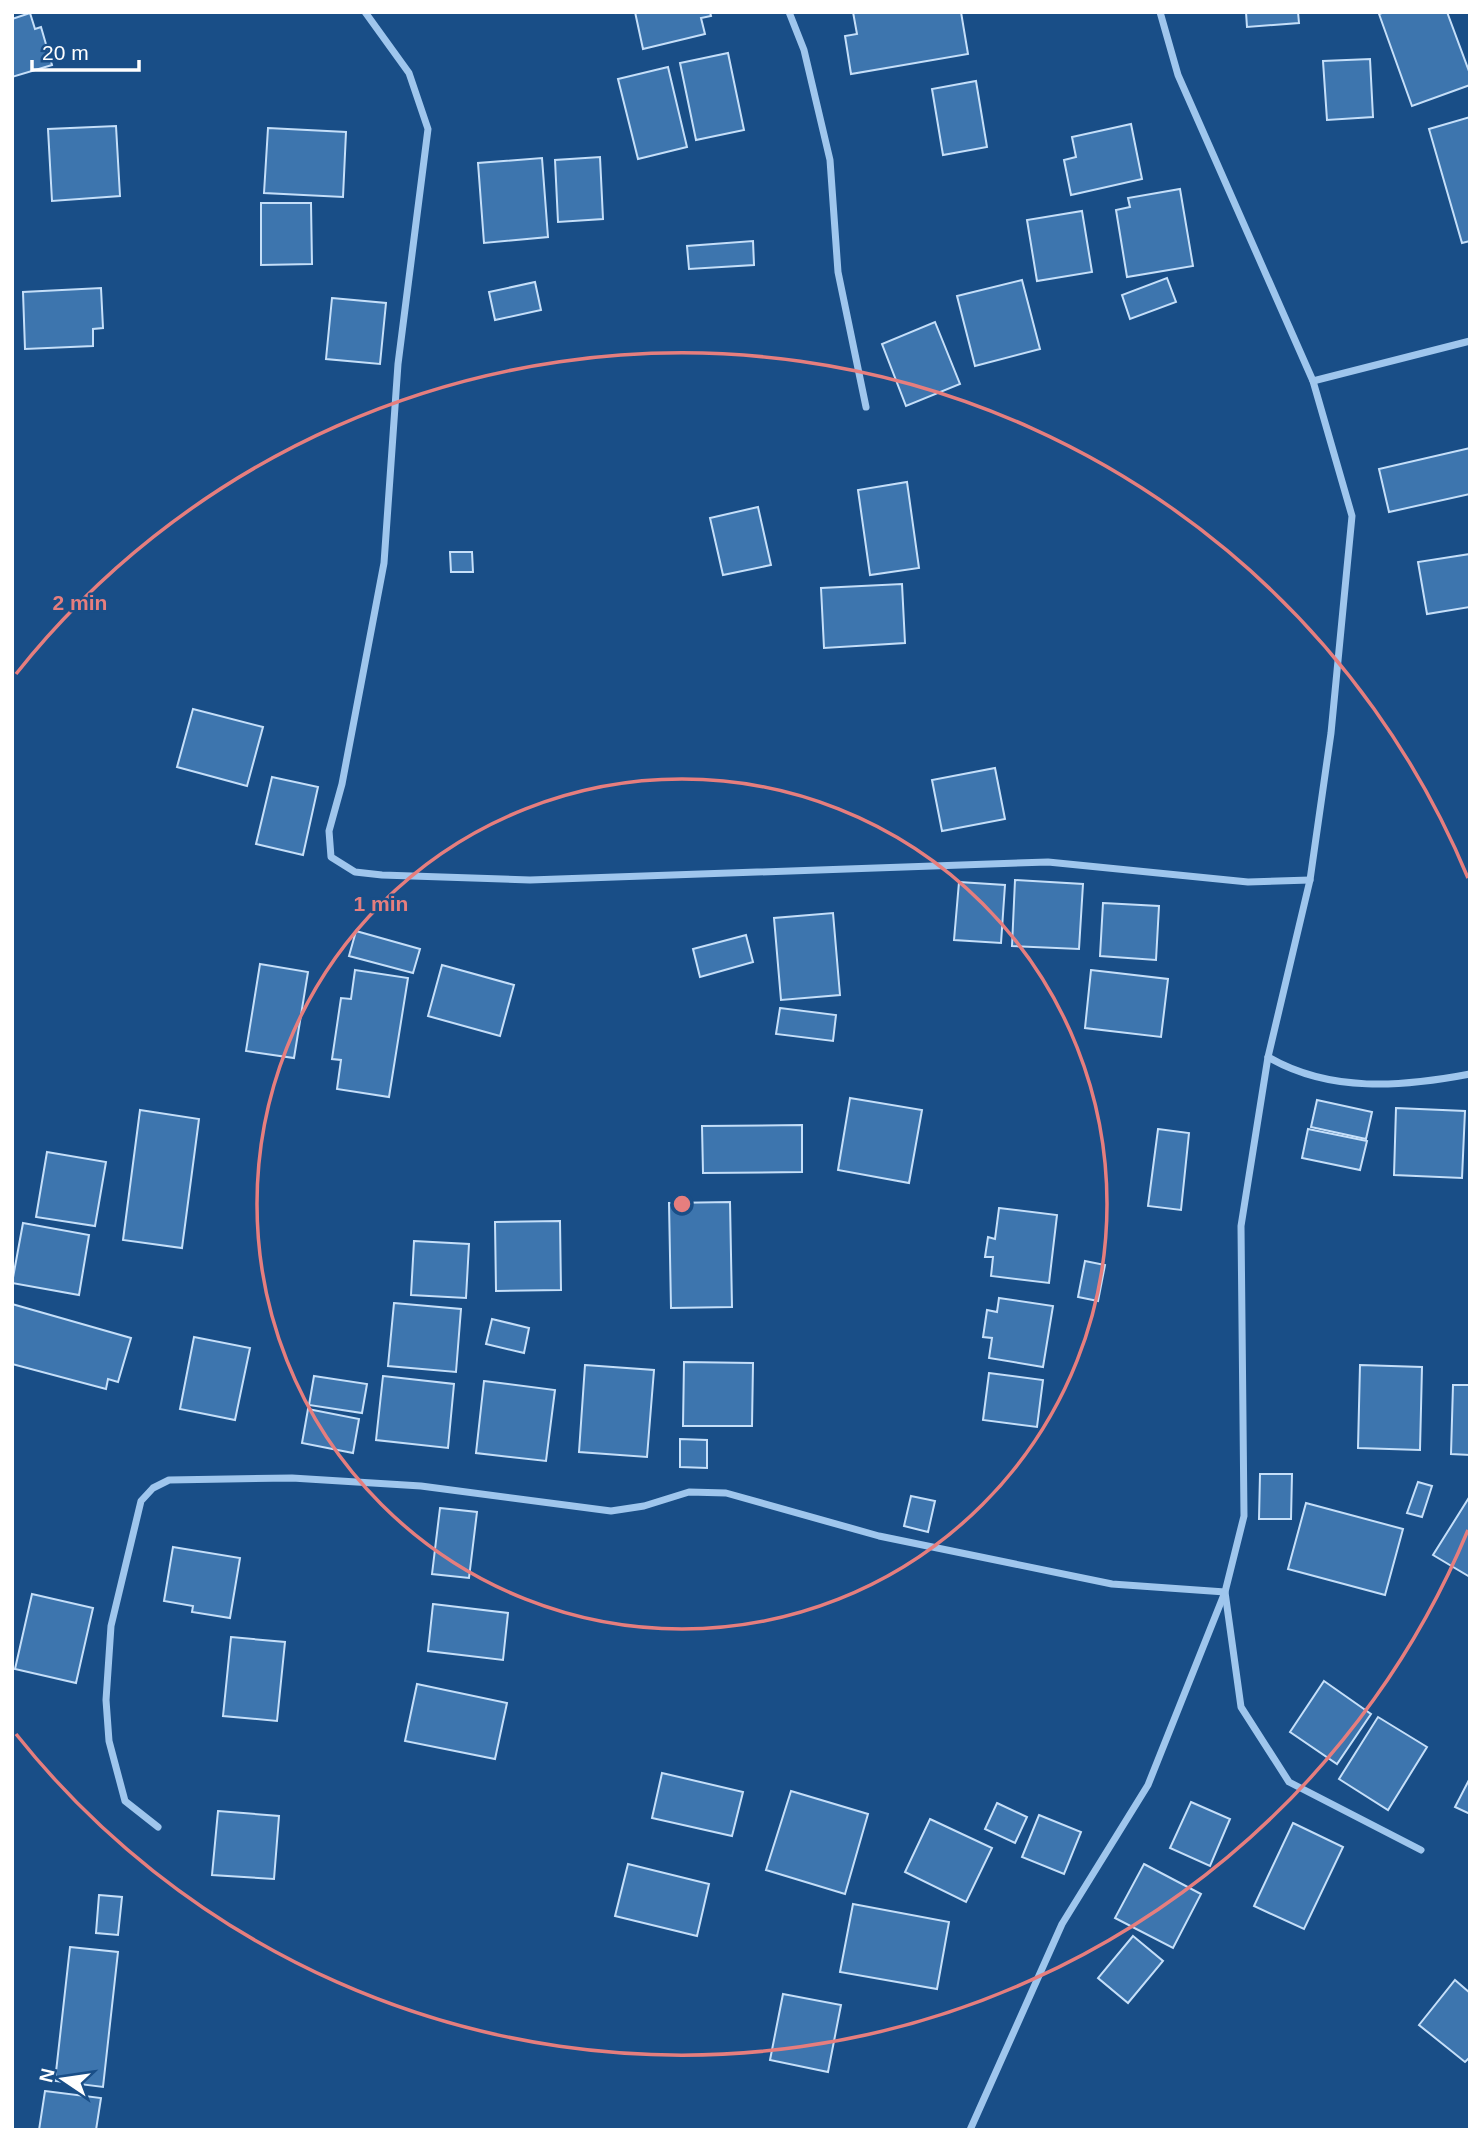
<svg xmlns="http://www.w3.org/2000/svg" width="1482" height="2142" viewBox="0 0 1482 2142" font-family="Helvetica,sans-serif">
  <style>
    .building { fill: #3d75ae; stroke: #c5dff9; stroke-width: 2 }
    .lines { fill: none; stroke-linecap: round; stroke-linejoin: round }
    .minor { stroke: #9fc6ed; stroke-width: 7 }
    .ring { fill: none; stroke: #e67e7e; stroke-width: 3.5 }
    .centre { fill: #e67e7e; stroke: #194e87; stroke-width: 3.5 }
    .ring-label { font-size: 21px; text-anchor: middle; font-weight: bold; fill: #e67e7e; stroke: #194e87; stroke-width: 5; stroke-linejoin: round; paint-order: stroke }
  </style>
  <rect width="100%" height="100%" fill="#194e87"/>
  <!-- building -->
  <g class="building">
    <path d="M635,12H710L711,16L701,18L705,34L643,49Z"/>
    <path d="M853,12H961L968,54L851,74L845,36L857,34Z"/>
    <path d="M1246,12H1298L1299,23L1247,27Z"/>
    <path d="M1385,12H1447L1470,74V85L1412,106L1379,14Z"/>
    <path d="M30,13L35,29L41,27L52,65L12,77V19Z"/>
    <path d="M728,53L744,130L696,140L680,63Z"/>
    <path d="M1370,59L1373,117L1327,120L1323,61Z"/>
    <path d="M668,67L687,147L638,159L618,79Z"/>
    <path d="M976,81L987,147L943,155L932,89Z"/>
    <path d="M1470,117V241L1462,243L1429,129Z"/>
    <path d="M1131,124L1142,179L1071,195L1064,160L1076,157L1072,137Z"/>
    <path d="M116,126L120,196L52,201L48,129Z"/>
    <path d="M268,128L346,132L343,197L264,193Z"/>
    <path d="M600,157L603,219L558,222L555,160Z"/>
    <path d="M542,158L548,237L484,243L478,163Z"/>
    <path d="M1180,189L1193,266L1127,277L1116,210L1130,207L1128,198Z"/>
    <path d="M261,203H311L312,264L261,265Z"/>
    <path d="M1082,211L1092,272L1037,281L1027,220Z"/>
    <path d="M753,241L754,265L689,269L687,246Z"/>
    <path d="M1167,278L1176,302L1130,319L1122,295Z"/>
    <path d="M1022,280L1040,349L975,366L957,296Z"/>
    <path d="M535,282L541,310L495,320L489,292Z"/>
    <path d="M101,288L103,328L93,329V346L25,349L23,292Z"/>
    <path d="M332,298L386,303L380,364L326,359Z"/>
    <path d="M935,322L960,384L906,406L882,344Z"/>
    <path d="M1470,448V494L1389,512L1379,469Z"/>
    <path d="M907,482L919,568L870,575L858,490Z"/>
    <path d="M758,507L771,565L723,575L710,518Z"/>
    <path d="M450,552H472L473,572H451Z"/>
    <path d="M1470,554V607L1427,614L1418,562Z"/>
    <path d="M902,584L905,643L824,648L821,588Z"/>
    <path d="M193,709L263,727L247,786L177,767Z"/>
    <path d="M995,768L1005,819L942,831L932,780Z"/>
    <path d="M272,777L318,787L303,855L256,844Z"/>
    <path d="M1015,880L1083,884L1079,949L1012,946Z"/>
    <path d="M959,882L1005,885L1001,943L954,940Z"/>
    <path d="M1103,903L1159,906L1156,960L1100,956Z"/>
    <path d="M833,913L840,995L781,1000L774,918Z"/>
    <path d="M356,931L420,949L413,973L349,956Z"/>
    <path d="M746,935L753,962L700,977L693,949Z"/>
    <path d="M260,964L308,972L294,1058L246,1051Z"/>
    <path d="M442,965L514,985L500,1036L428,1016Z"/>
    <path d="M355,970L408,978L389,1097L337,1089L341,1060L332,1059L341,998L351,999Z"/>
    <path d="M1091,970L1168,979L1161,1037L1085,1028Z"/>
    <path d="M780,1008L836,1015L833,1041L776,1034Z"/>
    <path d="M850,1098L922,1110L909,1183L838,1170Z"/>
    <path d="M1317,1100L1372,1112L1366,1139L1311,1127Z"/>
    <path d="M1396,1108L1465,1111L1462,1178L1394,1175Z"/>
    <path d="M140,1110L199,1119L182,1248L123,1240Z"/>
    <path d="M802,1125V1172L703,1173L702,1126Z"/>
    <path d="M1158,1129L1189,1133L1181,1210L1148,1206Z"/>
    <path d="M1308,1129L1367,1141L1360,1170L1302,1158Z"/>
    <path d="M47,1152L106,1162L95,1226L36,1217Z"/>
    <path d="M730,1202L732,1307L671,1308L669,1203Z"/>
    <path d="M999,1208L1057,1215L1049,1283L991,1276L993,1257H985L988,1237L995,1239Z"/>
    <path d="M560,1221L561,1290L496,1291L495,1222Z"/>
    <path d="M23,1223L89,1235L79,1295L12,1283Z"/>
    <path d="M414,1241L469,1244L466,1298L411,1295Z"/>
    <path d="M1085,1261L1105,1265L1098,1301L1078,1297Z"/>
    <path d="M999,1298L1053,1306L1043,1367L989,1358L992,1338L983,1337L987,1310L997,1312Z"/>
    <path d="M394,1303L461,1309L456,1372L388,1366Z"/>
    <path d="M12,1304L131,1338L118,1382L108,1379L106,1389L12,1364Z"/>
    <path d="M492,1319L529,1328L524,1353L486,1344Z"/>
    <path d="M194,1337L250,1348L235,1420L180,1409Z"/>
    <path d="M684,1362L753,1363L752,1426H683Z"/>
    <path d="M585,1365L654,1370L647,1457L579,1452Z"/>
    <path d="M1360,1365L1422,1367L1420,1450L1358,1448Z"/>
    <path d="M989,1373L1043,1380L1037,1427L983,1420Z"/>
    <path d="M314,1376L367,1384L362,1413L309,1405Z"/>
    <path d="M383,1376L454,1384L448,1448L376,1440Z"/>
    <path d="M484,1381L555,1390L546,1461L476,1453Z"/>
    <path d="M1453,1385H1470V1455L1451,1454Z"/>
    <path d="M308,1409L359,1419L353,1453L302,1443Z"/>
    <path d="M680,1439L707,1440V1468L680,1467Z"/>
    <path d="M1260,1474H1292L1291,1519H1259Z"/>
    <path d="M1418,1482L1432,1486L1422,1517L1407,1513Z"/>
    <path d="M911,1496L935,1501L928,1532L904,1526Z"/>
    <path d="M1470,1496V1577L1433,1555Z"/>
    <path d="M1306,1503L1403,1529L1385,1595L1288,1569Z"/>
    <path d="M440,1508L477,1512L469,1578L432,1574Z"/>
    <path d="M173,1547L240,1558L230,1618L192,1612L193,1606L164,1601Z"/>
    <path d="M32,1594L93,1608L76,1683L15,1669Z"/>
    <path d="M433,1604L508,1613L503,1660L428,1651Z"/>
    <path d="M231,1637L285,1642L277,1721L223,1716Z"/>
    <path d="M1324,1681L1371,1714L1337,1764L1290,1732Z"/>
    <path d="M417,1684L507,1703L495,1759L405,1741Z"/>
    <path d="M1378,1717L1427,1747L1388,1810L1339,1779Z"/>
    <path d="M662,1773L743,1792L732,1836L652,1818Z"/>
    <path d="M1470,1778V1814L1455,1807Z"/>
    <path d="M791,1791L868,1814L845,1894L766,1870Z"/>
    <path d="M1191,1802L1230,1819L1210,1866L1170,1848Z"/>
    <path d="M997,1803L1027,1817L1015,1843L985,1829Z"/>
    <path d="M218,1811L279,1816L274,1879L212,1875Z"/>
    <path d="M1039,1815L1081,1832L1064,1874L1022,1857Z"/>
    <path d="M930,1819L992,1848L966,1902L905,1872Z"/>
    <path d="M1293,1823L1343,1847L1304,1929L1254,1906Z"/>
    <path d="M628,1864L709,1884L697,1936L615,1916Z"/>
    <path d="M1144,1864L1201,1894L1173,1948L1115,1918Z"/>
    <path d="M99,1895L122,1897L118,1935L96,1933Z"/>
    <path d="M853,1904L949,1922L937,1989L840,1972Z"/>
    <path d="M1133,1936L1163,1961L1128,2003L1098,1978Z"/>
    <path d="M70,1947L118,1952L103,2087L55,2081Z"/>
    <path d="M1455,1980L1470,1993V2057L1465,2062L1419,2025Z"/>
    <path d="M783,1994L841,2005L828,2072L770,2060Z"/>
    <path d="M45,2091L101,2098L96,2130H39Z"/>
  </g>
  <g class="lines">
    <!-- minor -->
    <g class="minor">
      <path d="M365,12L409,73L428,129L398,364L384,563L342,784L329,831L331,857L355,872L382,875L530,880L1048,862L1248,882L1310,880"/>
      <path d="M789,12L804,50L830,160L838,272L866,407"/>
      <path d="M1313,381L1470,341"/>
      <path d="M1268,1057C1330,1093 1402,1087 1470,1074"/>
      <path d="M158,1827L125,1801L109,1741L106,1700L111,1626L141,1501L153,1488L169,1480L292,1478L421,1486L611,1511L644,1506L689,1492L726,1493L879,1536L1112,1584L1225,1592L1241,1707L1289,1782L1421,1850"/>
      <path d="M970,2130L1062,1924L1148,1785L1225,1592L1244,1516L1241,1226L1268,1057L1310,880L1331,733L1352,516L1313,381L1178,75L1160,12"/>
    </g>
  </g>
  <!-- distance rings -->
  <g class="ring">
    <circle cx="682" cy="1204" r="425"/>
    <path d="M1468 1530A851 851 0 0 1 16 1734M16 674A851 851 0 0 1 1468 878"/>
  </g>
  <circle cx="682" cy="1204" r="10" class="centre"/>
  <g class="ring-label">
    <text x="80" y="610">2 min</text>
    <text x="381" y="911">1 min</text>
  </g>
  <!-- border -->
  <rect width="1482" height="2142" fill="none" stroke="#ffffff" stroke-width="28"/>
  <!-- north arrow -->
  <g transform="translate(63 2079) rotate(283)" stroke="#194e87" stroke-width="5" paint-order="stroke">
  <path d="M0-5L12 26L0 18L-12 26Z" fill="#ffffff"/>
  <text y="-10" font-size="19" font-weight="bold" text-anchor="middle" fill="#ffffff">N</text>
  </g>
  <!-- scale -->
  <path d="M32 60v10h107v-10" fill="none" stroke="#ffffff" stroke-width="3.5"/>
  <text x="42" y="60" font-size="21" fill="#ffffff" stroke="#194e87" stroke-width="5" paint-order="stroke">20 m</text>
</svg>
